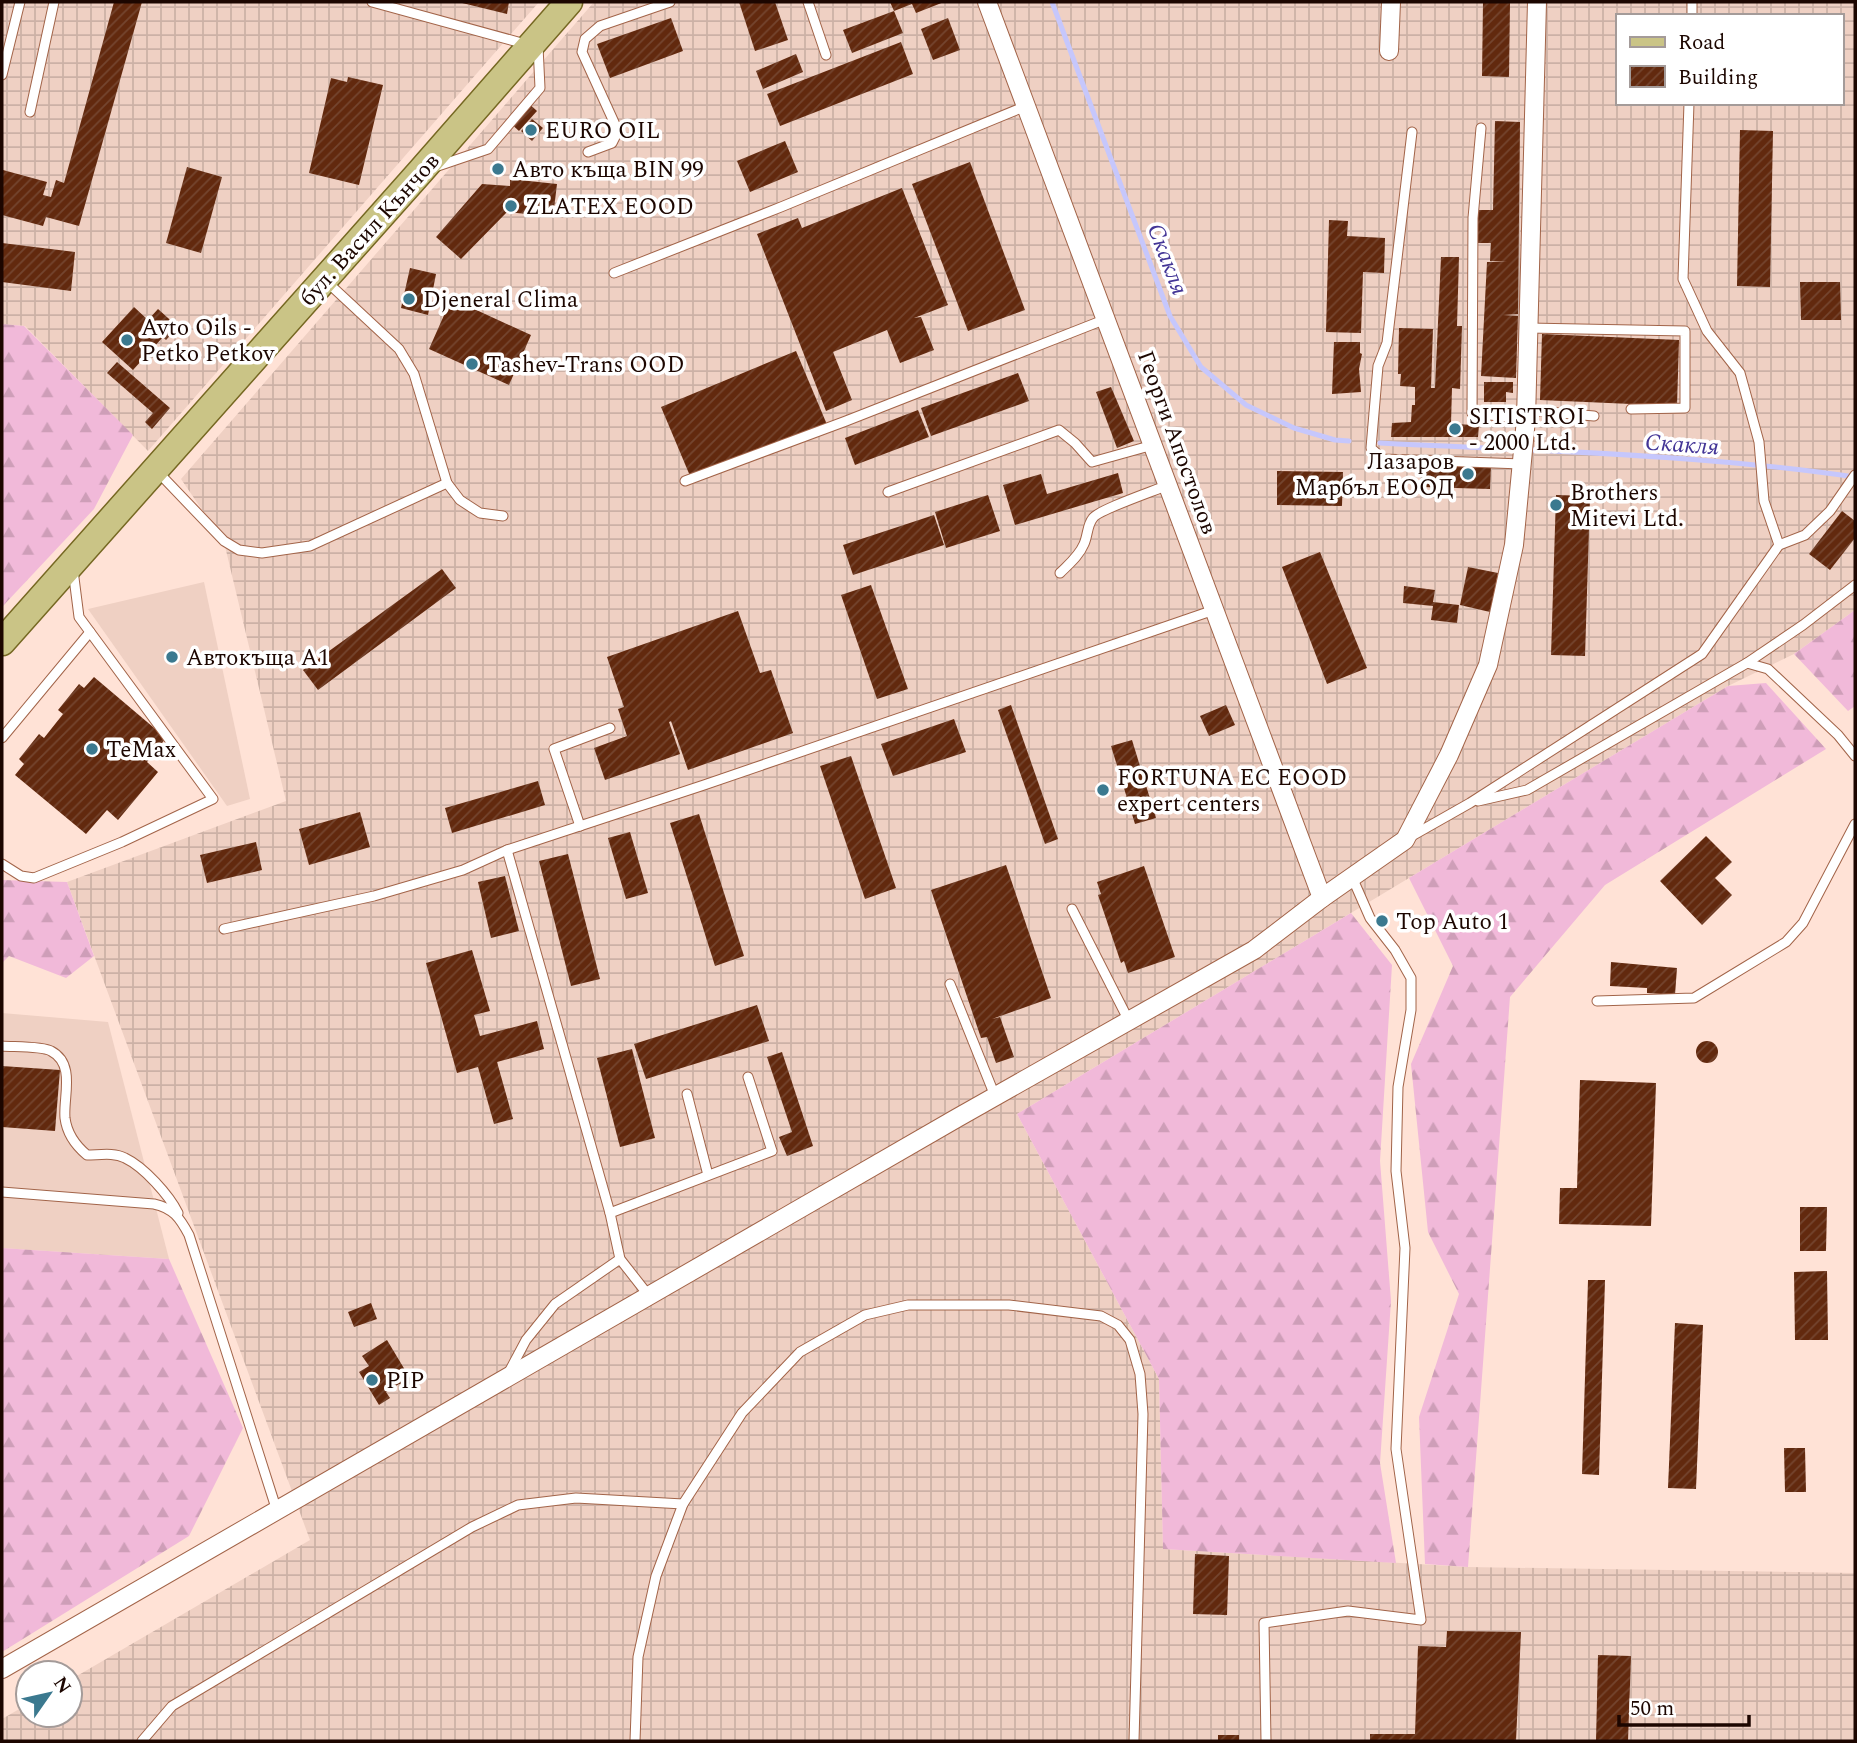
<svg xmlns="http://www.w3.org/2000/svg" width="1857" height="1743" viewBox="0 0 1857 1743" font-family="Spectral,serif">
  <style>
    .built { fill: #efd0c3 }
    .industrial { fill: url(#industrial-grid); fill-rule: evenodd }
    .forest { fill: url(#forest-firs) }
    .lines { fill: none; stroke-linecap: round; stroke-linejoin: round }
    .stream { stroke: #c6c7fc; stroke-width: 5 }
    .building { fill: url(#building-hatch) }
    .lane-casing { stroke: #a26449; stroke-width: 11 }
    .street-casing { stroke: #a26449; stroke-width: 20 }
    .primary-casing { stroke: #766822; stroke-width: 29 }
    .lane { stroke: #fff; stroke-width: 9 }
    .street { stroke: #fff; stroke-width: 18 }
    .primary { stroke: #cac486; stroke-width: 26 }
    .poi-dot { fill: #3b798f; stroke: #fff; stroke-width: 2.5 }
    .labels { text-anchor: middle; stroke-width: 7; stroke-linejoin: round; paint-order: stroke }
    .poi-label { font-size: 23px; fill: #1c0600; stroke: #fff; text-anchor: start }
    .street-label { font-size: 23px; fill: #1c0600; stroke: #fff }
    .water-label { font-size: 24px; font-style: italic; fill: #433596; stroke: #fff }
  </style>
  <defs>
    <pattern id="industrial-grid" width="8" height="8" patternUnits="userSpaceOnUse" patternTransform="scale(1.75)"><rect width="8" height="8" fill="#efd0c3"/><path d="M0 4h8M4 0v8" fill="none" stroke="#ccb1a6"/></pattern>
    <pattern id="forest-firs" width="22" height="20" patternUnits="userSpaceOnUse" patternTransform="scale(1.75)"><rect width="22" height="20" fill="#f1b9d9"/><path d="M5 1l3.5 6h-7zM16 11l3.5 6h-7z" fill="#ce9eb8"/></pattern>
    <pattern id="building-hatch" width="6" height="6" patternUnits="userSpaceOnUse" patternTransform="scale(1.75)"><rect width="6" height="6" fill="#62290e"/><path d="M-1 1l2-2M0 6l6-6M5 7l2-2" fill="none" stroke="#74452f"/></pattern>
  </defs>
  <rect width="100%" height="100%" fill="#ffe2d6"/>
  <!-- built -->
  <g class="built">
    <path d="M204,582L250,799L227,806L88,609Z"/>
    <path d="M2,1013L108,1022L169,1259L2,1248Z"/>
  </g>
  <!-- industrial -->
  <g class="industrial">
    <path d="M2,2H539L148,451L25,326L2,324Z"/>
    <path d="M594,2H1855V610L1794,654L1728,686L1017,1114L1159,1379L1163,1549L1468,1567L1855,1573V1741H2V1719L28,1704V1715H70V1680L310,1540L67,882L286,801L224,542L181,479ZM1617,16H1841V103H1617Z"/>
  </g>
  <!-- forest -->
  <g class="forest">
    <path d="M2,324L24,326L133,435L94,509L2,607Z"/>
    <path d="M1855,610V706L1848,711L1794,654Z"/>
    <path d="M1766,683L1826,749L1605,885L1510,997L1468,1567L1425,1564L1419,1417L1459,1294L1428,1232L1411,1064L1453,966L1409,878L1728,686Z"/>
    <path d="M2,880L67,882L94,956L66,978L9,956L2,963Z"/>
    <path d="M1351,913L1392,965L1380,1161L1391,1301L1380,1463L1396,1563L1163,1549L1159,1379L1017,1114Z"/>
    <path d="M2,1248L169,1259L243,1428L189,1536L2,1652Z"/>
  </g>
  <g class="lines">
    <!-- stream -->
    <g class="stream">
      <path d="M1052,2L1170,316L1201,367L1246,405L1294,428L1335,440L1349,441"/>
      <path d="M1380,443C1538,451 1698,454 1855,477"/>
    </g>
  </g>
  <!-- building -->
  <g class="building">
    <path d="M114,2H142L79,226L46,217L43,226L2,215L3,170L47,182L43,195L51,197L56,180L64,183Z"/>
    <path d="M458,2H509L507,14Z"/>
    <path d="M739,2H775L788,40L755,51Z"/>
    <path d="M890,2H944L916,13L912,4L894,11Z"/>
    <path d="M1483,2H1510L1509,77L1482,76Z"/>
    <path d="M894,11L903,33L852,53L843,30Z"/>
    <path d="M671,18L683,51L610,78L597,44Z"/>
    <path d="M948,18L960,50L933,60L921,29Z"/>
    <path d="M901,42L913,74L780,126L767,94Z"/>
    <path d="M796,54L803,72L763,89L756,71Z"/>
    <path d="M348,77L383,85L359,185L309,173L331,78L347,82Z"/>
    <path d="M525,100L537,111L519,131L507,120Z"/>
    <path d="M532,119L543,128L532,141L521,131Z"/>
    <path d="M1495,121L1520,122L1518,314L1503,315L1518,316L1516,378L1481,376L1487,262H1507L1490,261L1491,243H1477L1478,210H1493Z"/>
    <path d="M1740,130L1773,131L1770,287L1737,286Z"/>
    <path d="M785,141L798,172L750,192L737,161Z"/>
    <path d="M970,162L1025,310L968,331L912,184Z"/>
    <path d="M187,167L222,177L201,253L166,243Z"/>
    <path d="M510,179L557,184L553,217L507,212L461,259L436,237L482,184L510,186Z"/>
    <path d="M902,188L948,305L914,318L921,317L934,350L900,363L887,330L833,352L852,400L826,411L757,234L798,218L802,228Z"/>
    <path d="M1329,220L1348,221L1347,236L1385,238L1384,273L1363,272L1361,333L1326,332Z"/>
    <path d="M2,243L75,252L71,291L2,282Z"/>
    <path d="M1441,257H1459L1457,326H1462L1460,389L1452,388L1451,424L1479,425L1478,437H1391L1392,423L1411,422L1412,405H1415V387L1400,386L1401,374H1398L1399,328L1433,329L1431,388H1435Z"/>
    <path d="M410,268L436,274L428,315L401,308Z"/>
    <path d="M1800,282H1840L1841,320H1801Z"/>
    <path d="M453,295L473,304L472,308L531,335L509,385L429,349Z"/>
    <path d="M134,307L148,320L158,309L178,327L166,340L163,337L133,370L102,342Z"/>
    <path d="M1542,334L1679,340L1677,406L1540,400Z"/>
    <path d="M1334,342H1360V353L1362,354L1359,369L1361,392L1332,394Z"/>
    <path d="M796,351L828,427L693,483L661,407Z"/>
    <path d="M117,362L170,408L152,429L145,422L153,413L107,373Z"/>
    <path d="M1018,373L1029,401L931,436L921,408Z"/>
    <path d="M1484,382H1513V393L1506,392V402H1484Z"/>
    <path d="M1111,387L1134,441L1117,448L1096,392Z"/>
    <path d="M918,410L929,437L855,465L845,438Z"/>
    <path d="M1422,463L1491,465L1490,489L1421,487Z"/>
    <path d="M1277,471L1343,472L1342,506L1277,505Z"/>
    <path d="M1118,473L1123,493L1015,525L1003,485L1041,474L1047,494Z"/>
    <path d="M988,495L1000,531L946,548L935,512Z"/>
    <path d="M1556,495L1590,496L1585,656L1551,655Z"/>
    <path d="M1842,511L1855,521V538L1830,570L1809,554Z"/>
    <path d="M934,515L944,545L853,575L843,545Z"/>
    <path d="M1320,552L1367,668L1327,684L1282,567Z"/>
    <path d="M1468,567L1498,573L1490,612L1460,605Z"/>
    <path d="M442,569L456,588L318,690L303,670Z"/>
    <path d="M871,585L908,689L877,699L841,595Z"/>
    <path d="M1404,586L1435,590L1433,602L1459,605L1457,623L1431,620L1433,606L1403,603Z"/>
    <path d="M738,611L760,673L771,670L793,733L688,770L671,721L669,722L680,754L605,780L594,748L627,736L618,709L624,707L607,657Z"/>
    <path d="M94,677L166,738L147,762L158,772L118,820L107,810L86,834L15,775L24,764L19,759L39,734L44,738L63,714L58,710L79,684L84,688Z"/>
    <path d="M1011,705L1058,839L1045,844L998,710Z"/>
    <path d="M1226,705L1235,725L1209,736L1200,716Z"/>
    <path d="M954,719L966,752L893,776L881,744Z"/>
    <path d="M1132,740L1156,818L1135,824L1111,746Z"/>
    <path d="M851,756L896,888L865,899L820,766Z"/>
    <path d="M538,781L545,805L452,833L445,808Z"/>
    <path d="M360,812L370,847L309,865L299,829Z"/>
    <path d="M699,814L744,956L715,966L670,823Z"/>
    <path d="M630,832L648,893L626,899L608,838Z"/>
    <path d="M1706,836L1732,862L1715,878L1732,895L1702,925L1660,881Z"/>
    <path d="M256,842L262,870L207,883L200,855Z"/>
    <path d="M568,854L600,979L571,986L539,861Z"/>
    <path d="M1006,865L1051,998L992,1019L1000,1017L1014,1057L996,1063L987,1037L981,1038L931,890Z"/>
    <path d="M1144,866L1175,957L1128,973L1124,961L1121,963L1098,895L1101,894L1097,882Z"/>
    <path d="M505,876L519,931L491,938L478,882Z"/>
    <path d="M472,950L490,1011L474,1015L480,1036L537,1021L544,1049L497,1062L513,1119L494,1124L478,1067L457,1073L426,963Z"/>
    <path d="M1611,962L1677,968L1675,995L1647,993V988L1610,986Z"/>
    <path d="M757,1005L769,1041L646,1079L634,1044Z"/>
    <circle cx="1707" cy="1052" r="11"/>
    <path d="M632,1049L655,1138L620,1147L597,1058Z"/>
    <path d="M782,1052L813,1146L787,1156L779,1137L792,1132L767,1057Z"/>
    <path d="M2,1066L60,1070L55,1131L2,1127Z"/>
    <path d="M1580,1080L1656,1083L1651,1226L1559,1224L1560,1188H1577Z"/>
    <path d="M1800,1207H1827L1826,1251H1800Z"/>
    <path d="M1827,1271L1828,1340H1795L1794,1272Z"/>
    <path d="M1588,1280H1605L1599,1475L1582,1474Z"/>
    <path d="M371,1303L377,1319L354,1327L348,1312Z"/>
    <path d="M1675,1323L1703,1325L1696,1489L1668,1488Z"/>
    <path d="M387,1340L414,1385L407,1389L404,1384H399L386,1392L390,1398L379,1405L359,1372L369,1366L362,1356Z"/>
    <path d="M1784,1448H1805L1806,1492H1785Z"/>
    <path d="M1195,1554L1229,1556L1227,1615L1193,1614Z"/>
    <path d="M1447,1631L1521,1632L1516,1741H1370V1734H1415L1418,1646L1446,1647Z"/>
    <path d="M1598,1655L1631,1656L1628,1741H1596Z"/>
    <rect x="1218" y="1735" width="21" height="6"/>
  </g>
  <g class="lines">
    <!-- lane casing -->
    <g class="lane-casing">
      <g id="lane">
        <path d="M372,2L529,45"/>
        <path d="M808,2L826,55"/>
        <path d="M1692,16V2"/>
        <path d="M2,75L20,2"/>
        <path d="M1689,103L1683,279L1707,331L1740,373L1759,442L1764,501L1779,545"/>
        <path d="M30,112L54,2"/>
        <path d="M1481,128L1473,218L1472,413L1526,419"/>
        <path d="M1412,132L1387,343L1378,366L1371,448L1383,459L1522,464"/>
        <path d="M588,152L612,143L618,131L582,52L585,39L600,26L670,2"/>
        <path d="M435,167L488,149L540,88L538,46"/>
        <path d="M614,273L781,207L1026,106"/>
        <path d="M326,281L399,349L414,374L447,483L460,500L480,513L503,516"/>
        <path d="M1528,328L1685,331V408L1631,409"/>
        <path d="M1526,410L1594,416"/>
        <path d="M157,471L224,541L239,550L262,553L310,546L447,483"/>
        <path d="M685,481L846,421L1106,319"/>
        <path d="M888,492L1059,430L1075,443L1092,462L1153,445"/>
        <path d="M1060,573C1069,564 1079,556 1084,544C1088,535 1087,525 1093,518C1098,510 1154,491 1168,485"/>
        <path d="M1747,663L1803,625L1855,585"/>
        <path d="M2,738L90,632"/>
        <path d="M1478,801L1527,790L1747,663L1768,669L1838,735L1855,756"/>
        <path d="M580,826L554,749L610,728"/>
        <path d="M1410,837L1470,803L1702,654L1779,545L1805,535L1830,511L1855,475"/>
        <path d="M507,850L610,1213L620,1259L649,1296"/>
        <path d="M2,864L21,876L34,878L122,842L213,799L79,617L73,570"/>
        <path d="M1072,909L1129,1021"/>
        <path d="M224,929L374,896L463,870L507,850L704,785L1214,610"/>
        <path d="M950,984L995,1096"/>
        <path d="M1597,1001L1694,998L1786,942L1803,923L1855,824"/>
        <path d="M2,1046C13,1047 42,1046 51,1051C76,1064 63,1097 65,1118C67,1134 75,1145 87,1155C99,1155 114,1152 125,1158C144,1167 169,1195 178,1213"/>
        <path d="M687,1094L708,1175"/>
        <path d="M2,1192L154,1204C173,1208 180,1218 189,1235L277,1511"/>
        <path d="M610,1213L772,1151L748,1077"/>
        <path d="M509,1372L526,1340L555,1304L620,1259"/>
        <path d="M142,1741L172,1706L472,1527L518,1505L576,1498L683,1504"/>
        <path d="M635,1741L638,1657L656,1576L683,1504L742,1413L800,1352L865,1315L908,1305H1009L1101,1316L1118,1325L1130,1340L1140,1374L1143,1414L1134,1741"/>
        <path d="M1266,1741L1264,1623L1348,1611L1421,1620L1396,1449L1405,1248L1396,1171L1398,1087L1411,1010V978L1395,950L1370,918L1352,877"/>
      </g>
    </g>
    <!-- street casing -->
    <g class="street-casing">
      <g id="street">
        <path d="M987,2L1322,898"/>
        <path d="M1389,51L1391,2"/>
        <path d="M2,1669L957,1118L1254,950L1322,898L1405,840L1449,755L1488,665L1514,545L1526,419L1537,2"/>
      </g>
    </g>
    <!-- primary casing -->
    <g class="primary-casing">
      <path id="primary" d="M2,642L420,172L569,2"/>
    </g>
    <!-- lane -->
    <use href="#lane" class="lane"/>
    <!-- street -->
    <use href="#street" class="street"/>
    <!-- primary -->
    <use href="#primary" class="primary"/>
  </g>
  <!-- markers -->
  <g class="poi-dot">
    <circle cx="531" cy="130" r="7"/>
    <circle cx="498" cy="169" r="7"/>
    <circle cx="511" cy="206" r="7"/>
    <circle cx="409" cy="299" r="7"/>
    <circle cx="127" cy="340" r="7"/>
    <circle cx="472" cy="364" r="7"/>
    <circle cx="1455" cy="429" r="7"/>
    <circle cx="1468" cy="474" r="7"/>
    <circle cx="1556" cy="505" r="7"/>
    <circle cx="172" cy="657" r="7"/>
    <circle cx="92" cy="749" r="7"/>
    <circle cx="1103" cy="790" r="7"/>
    <circle cx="1382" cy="921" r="7"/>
    <circle cx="372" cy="1380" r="7"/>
  </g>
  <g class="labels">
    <!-- poi labels -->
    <g class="poi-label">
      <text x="545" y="138">EURO OIL</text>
      <text x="512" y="177">Авто къща BIN 99</text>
      <text x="525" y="214">ZLATEX EOOD</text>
      <text x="423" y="307">Djeneral Clima</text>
      <text x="141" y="335">Avto Oils -<tspan x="141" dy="26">Petko Petkov</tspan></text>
      <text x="486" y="372">Tashev-Trans OOD</text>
      <text x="1469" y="424">SITISTROI<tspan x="1469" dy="26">- 2000 Ltd.</tspan></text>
      <text x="1454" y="469" text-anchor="end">Лазаров<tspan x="1454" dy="26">Марбъл ЕООД</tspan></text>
      <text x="1570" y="500">Brothers<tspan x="1570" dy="26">Mitevi Ltd.</tspan></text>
      <text x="186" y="665">Автокъща А1</text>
      <text x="106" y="757">TeMax</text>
      <text x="1117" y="785">FORTUNA EC EOOD<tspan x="1117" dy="26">expert centers</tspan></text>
      <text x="1396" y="929">Top Auto 1</text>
      <text x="386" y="1388">PIP</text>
    </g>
    <!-- street labels -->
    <g class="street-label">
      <text transform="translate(369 229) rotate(-48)" y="8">бул. Васил Кънчов</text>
      <text transform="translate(1178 442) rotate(70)" y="8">Георги Апостолов</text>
    </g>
    <!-- water labels -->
    <g class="water-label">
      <text transform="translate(1168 259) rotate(69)" y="8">Скакля</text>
      <text transform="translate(1682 444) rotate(4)" y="8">Скакля</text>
    </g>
  </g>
  <!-- border -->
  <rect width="1857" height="1743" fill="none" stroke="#1c0600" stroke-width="7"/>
  <!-- legend -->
  <rect x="1616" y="14" width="228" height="91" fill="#ffffff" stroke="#a49b99" stroke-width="2"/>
  <rect x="1630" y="37" width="35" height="10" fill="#cac486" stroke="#a49b99" stroke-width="2"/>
  <text x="1678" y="49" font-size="21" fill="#1c0600">Road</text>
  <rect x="1630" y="66" width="35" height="21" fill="url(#building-hatch)" stroke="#a49b99" stroke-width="2"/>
  <text x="1678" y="84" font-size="21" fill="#1c0600">Building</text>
  <!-- north arrow -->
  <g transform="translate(49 1694) rotate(56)"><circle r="33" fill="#ffffff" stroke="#a49b99" stroke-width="2"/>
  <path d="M0-5L12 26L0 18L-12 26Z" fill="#3b798f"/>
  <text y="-10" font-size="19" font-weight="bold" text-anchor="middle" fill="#1c0600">N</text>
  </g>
  <!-- scale -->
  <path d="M1619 1715v10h130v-10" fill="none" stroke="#1c0600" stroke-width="3.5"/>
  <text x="1630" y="1715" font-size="21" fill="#1c0600" stroke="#ffffff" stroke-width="5" paint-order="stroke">50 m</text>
</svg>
